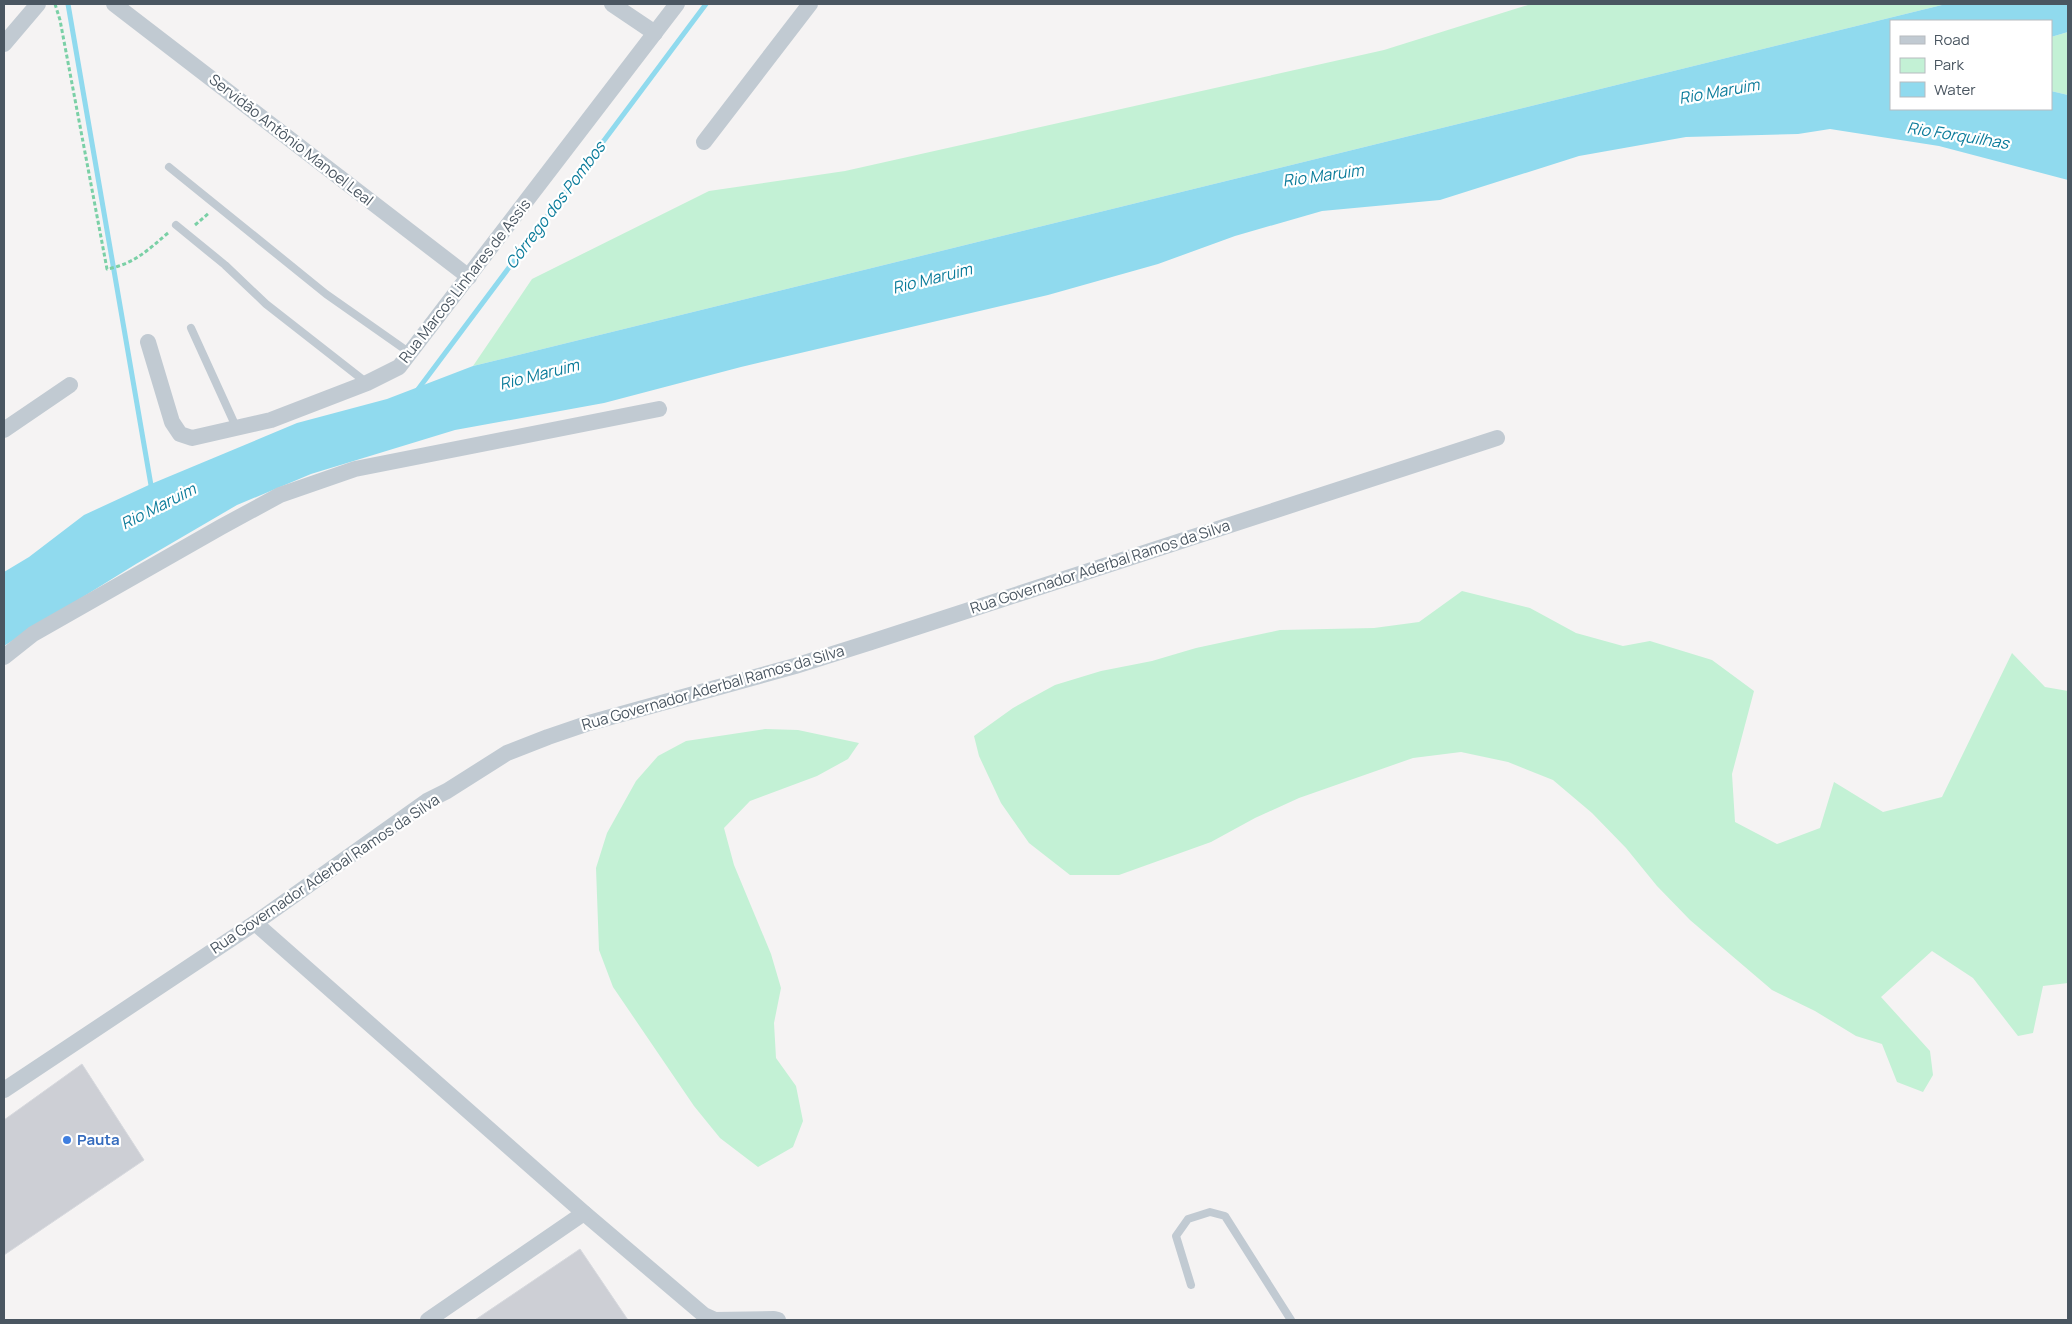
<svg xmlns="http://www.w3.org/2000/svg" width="2072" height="1324" viewBox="0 0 2072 1324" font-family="Manrope,sans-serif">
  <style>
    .green { fill: #c3f1d5 }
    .water { fill: #90daee }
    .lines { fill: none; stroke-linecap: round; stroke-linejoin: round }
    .stream { stroke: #90daee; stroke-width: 5 }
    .building { fill: #cdcfd5; stroke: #d7d9de }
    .path { stroke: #7ad0a6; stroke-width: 3; stroke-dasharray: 4 2.5; stroke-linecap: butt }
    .lane { stroke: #c1cad2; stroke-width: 8 }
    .street { stroke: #c1cad2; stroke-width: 16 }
    .shop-dot { fill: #3f7fe0; stroke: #fff; stroke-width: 2 }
    .labels { text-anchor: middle; stroke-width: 4.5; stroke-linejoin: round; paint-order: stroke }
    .street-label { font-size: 15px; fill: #4a5661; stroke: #fff }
    .shop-label { font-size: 15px; font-weight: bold; fill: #366cbe; stroke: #fff; text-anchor: start }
    .water-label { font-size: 16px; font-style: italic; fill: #0c7c9b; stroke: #fff }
  </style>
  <rect width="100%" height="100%" fill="#f5f3f3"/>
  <!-- green -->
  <g class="green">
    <path d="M1531,4H1946L473,366L532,279L709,191L845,171L1384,50Z"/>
    <path d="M2068,32V95L2051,91V37Z"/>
    <path d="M1462,591L1530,608L1576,633L1623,646L1650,641L1712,660L1754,691L1732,774L1735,822L1777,844L1820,828L1834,782L1883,812L1942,797L2012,653L2045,687L2068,691V983L2043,986L2033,1033L2018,1036L1973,978L1932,951L1881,997L1930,1051L1933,1075L1923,1092L1897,1082L1882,1044L1856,1036L1815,1011L1772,990L1690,920L1657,886L1626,848L1592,813L1553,780L1508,762L1461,752L1413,758L1299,798L1255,818L1211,842L1119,875H1070L1029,843L1001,803L979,756L974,736L1013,708L1055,685L1101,671L1152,661L1196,648L1280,630L1374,628L1419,622Z"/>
    <path d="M765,729L798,730L859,743L848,759L817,776L750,801L724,828L734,865L771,954L781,988L774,1023L776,1058L796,1086L803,1121L793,1147L758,1167L720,1138L694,1106L613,987L599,950L596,868L607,833L636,781L658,756L686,741Z"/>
  </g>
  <!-- water -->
  <path class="water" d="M1946,4H2068V32L2051,37V21H1891V109H2051V91L2068,95V180L1939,146L1830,129L1798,134L1686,137L1579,156L1440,200L1322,211L1235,236L1158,264L1048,295L741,367L604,403L455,430L311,474L237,505L136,564L4,646V572L29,557L84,515L151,484L297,423L387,399L473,366Z"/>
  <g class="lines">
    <!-- stream -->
    <g class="stream">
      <path d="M68,4L152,491"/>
      <path d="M416,392L706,4"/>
    </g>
  </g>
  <!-- building -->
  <g class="building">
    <path d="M82,1064L144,1160L4,1255V1120Z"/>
    <path d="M580,1249L628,1320H475Z"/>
  </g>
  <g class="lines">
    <!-- path -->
    <g class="path">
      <path d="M55,4L60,20L107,269C134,264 148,250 168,233"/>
      <path d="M195,225L209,213"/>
    </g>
    <!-- lane -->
    <g class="lane">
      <path d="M169,167L326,294L410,353"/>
      <path d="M176,225L225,265L266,304L367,383"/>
      <path d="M191,328L237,429"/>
      <path d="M1191,1285L1176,1236L1188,1219L1210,1212L1225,1216L1291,1320"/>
    </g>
    <!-- street -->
    <g class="street">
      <path d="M114,4L469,277"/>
      <path d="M612,4L655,33"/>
      <path d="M4,44L38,4"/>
      <path d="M704,142L810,4"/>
      <path d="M148,342L172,422L180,434L192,438L271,420L367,383L399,367L677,4"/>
      <path d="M4,430L70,385"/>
      <path d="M4,657L33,634L221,527L280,495L355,469L659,409"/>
      <path d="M255,923L584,1213L704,1315L715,1320L774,1319L778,1320"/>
      <path d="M4,1090L255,923L427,801L447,791L507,753L548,737L589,723L795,666L871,642L1497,438"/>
      <path d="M428,1320L584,1213"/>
    </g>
  </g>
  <!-- markers -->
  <circle class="shop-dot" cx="67" cy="1140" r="5"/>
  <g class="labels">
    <!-- street labels -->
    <g class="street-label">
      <text transform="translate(291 140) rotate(38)" y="5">Servidão Antônio Manoel Leal</text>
      <text transform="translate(465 281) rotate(-52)" y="5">Rua Marcos Linhares de Assis</text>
      <text transform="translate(1100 567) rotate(-18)" y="5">Rua Governador Aderbal Ramos da Silva</text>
      <text transform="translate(713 688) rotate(-16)" y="5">Rua Governador Aderbal Ramos da Silva</text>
      <text transform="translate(325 874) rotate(-34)" y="5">Rua Governador Aderbal Ramos da Silva</text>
    </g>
    <!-- shop labels -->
    <g class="shop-label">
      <text x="77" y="1145">Pauta</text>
    </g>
    <!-- water labels -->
    <g class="water-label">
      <text transform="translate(1719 91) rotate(-10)" y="6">Rio Maruim</text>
      <text transform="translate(1958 135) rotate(9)" y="6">Rio Forquilhas</text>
      <text transform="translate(1323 175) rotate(-8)" y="6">Rio Maruim</text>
      <text transform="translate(555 205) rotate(-53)" y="6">Córrego dos Pombos</text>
      <text transform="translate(932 278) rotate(-14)" y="6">Rio Maruim</text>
      <text transform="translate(539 374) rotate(-14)" y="6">Rio Maruim</text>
      <text transform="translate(158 506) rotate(-27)" y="6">Rio Maruim</text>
    </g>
  </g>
  <!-- border -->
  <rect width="2072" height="1324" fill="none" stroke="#4a5661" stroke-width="10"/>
  <!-- legend -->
  <rect x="1890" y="20" width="162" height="90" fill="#ffffff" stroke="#b7bbc0"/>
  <rect x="1900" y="36" width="25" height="8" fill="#c1cad2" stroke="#b7bbc0"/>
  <text x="1934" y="45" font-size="15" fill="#4a5661">Road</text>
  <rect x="1900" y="58" width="25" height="15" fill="#c3f1d5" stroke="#b7bbc0"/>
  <text x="1934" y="70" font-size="15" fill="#4a5661">Park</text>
  <rect x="1900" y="82" width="25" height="15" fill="#90daee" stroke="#b7bbc0"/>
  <text x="1934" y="95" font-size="15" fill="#4a5661">Water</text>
</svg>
